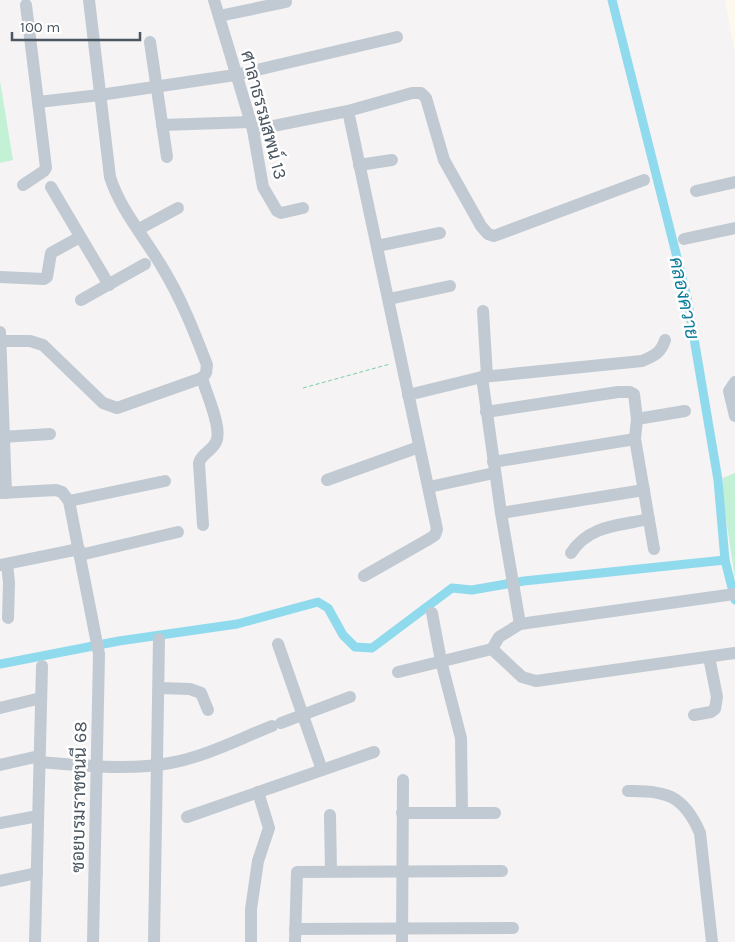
<svg xmlns="http://www.w3.org/2000/svg" width="735" height="942" viewBox="0 0 735 942" font-family="Karla,Sarabun,sans-serif">
  <style>
    .commercial { fill: #fdf9ef }
    .green { fill: #c3f1d5 }
    .lines { fill: none; stroke-linecap: round; stroke-linejoin: round }
    .canal { stroke: #90daee; stroke-width: 9 }
    .path { stroke: #7ad0a6; stroke-width: 1; stroke-dasharray: 4 2.5; stroke-linecap: butt }
    .minor { stroke: #c1cad2; stroke-width: 12 }
    .labels { text-anchor: middle; stroke-width: 5; stroke-linejoin: round; paint-order: stroke }
    .street-label { font-size: 18px; fill: #4a5661; stroke: #fff }
    .water-label { font-size: 19px; font-style: italic; fill: #0c7c9b; stroke: #fff }
  </style>
  <rect width="100%" height="100%" fill="#f5f3f3"/>
  <!-- commercial -->
  <path class="commercial" d="M725,0H735V54Z"/>
  <!-- green -->
  <g class="green">
    <path d="M0,81L13,160L0,163Z"/>
    <path d="M735,473V579L723,498V478Z"/>
  </g>
  <g class="lines">
    <!-- canal -->
    <g class="canal">
      <path d="M612,0L687,297L718,480L725,560L735,600"/>
      <path d="M0,664L119,641L237,624L318,602L328,608L343,635L355,647L372,648L452,588L472,590L524,581L725,560"/>
    </g>
    <!-- path -->
    <path class="path" d="M303,388L390,364"/>
    <!-- minor -->
    <g class="minor">
      <path d="M214,0L253,130L263,187L277,211L281,213L303,208"/>
      <path d="M26,5L38,102L100,95L235,75L397,37"/>
      <path d="M219,16L286,2"/>
      <path d="M150,42L167,157"/>
      <path d="M348,111L437,529L435,535L429,539L364,576"/>
      <path d="M162,125L250,122"/>
      <path d="M253,130L348,111L412,93H421L426,98L444,160L481,226L488,234L494,236L644,180"/>
      <path d="M359,165L392,160"/>
      <path d="M23,185L44,171L46,168L38,102"/>
      <path d="M51,187L109,285"/>
      <path d="M696,191L735,182"/>
      <path d="M139,229L178,208"/>
      <path d="M684,239L735,228"/>
      <path d="M377,246L440,233"/>
      <path d="M0,277L44,279L47,277L51,253L80,237"/>
      <path d="M389,299L450,286"/>
      <path d="M81,300L145,264"/>
      <path d="M483,311L487,376"/>
      <path d="M0,332L6,493"/>
      <path d="M1,341H30L43,345L103,403L117,408L202,378L206,373L207,365C194,331 181,298 162,267C145,238 120,209 110,177L89,0"/>
      <path d="M482,377L501,513L520,624"/>
      <path d="M202,378C206,393 223,429 216,442C212,451 201,454 199,463L203,525"/>
      <path d="M735,382L729,391L735,416"/>
      <path d="M408,395L482,377L642,361C654,356 661,353 665,340"/>
      <path d="M486,412L618,392H630L634,394L637,419L635,439L654,549"/>
      <path d="M637,419L685,411"/>
      <path d="M2,437L50,434"/>
      <path d="M493,462L635,439"/>
      <path d="M327,480L419,447"/>
      <path d="M429,487L494,473"/>
      <path d="M0,493L56,490L62,492L69,501L99,654L93,942"/>
      <path d="M69,501L165,481"/>
      <path d="M501,513L644,490"/>
      <path d="M571,553C589,525 618,526 649,519"/>
      <path d="M80,555L178,532"/>
      <path d="M7,564L9,583L8,618"/>
      <path d="M0,565L79,549"/>
      <path d="M278,644L322,770"/>
      <path d="M492,649L522,677L536,681L735,653"/>
      <path d="M398,672L492,649L499,637L520,624L735,594"/>
      <path d="M159,688L190,689L201,693L208,710"/>
      <path d="M0,708L41,698"/>
      <path d="M694,715L711,712L715,709L717,697L709,657"/>
      <path d="M281,723L350,697"/>
      <path d="M39,762C82,765 128,771 170,763C205,757 239,739 272,726"/>
      <path d="M0,765L39,756"/>
      <path d="M628,791C667,790 684,796 700,833L712,942"/>
      <path d="M402,813H462L461,738L441,661L432,613"/>
      <path d="M462,813H495"/>
      <path d="M330,815L331,871"/>
      <path d="M187,817L374,752"/>
      <path d="M0,823L38,816"/>
      <path d="M0,881L37,873"/>
      <path d="M295,929L513,928"/>
      <path d="M35,942L42,666"/>
      <path d="M154,942L159,639"/>
      <path d="M251,942V909L258,861L269,828L258,792"/>
      <path d="M295,942L297,872L502,871"/>
      <path d="M402,942L403,780"/>
    </g>
  </g>
  <g class="labels">
    <!-- street labels -->
    <g class="street-label">
      <text transform="translate(264 115) rotate(75)" y="6">ศาลาธรรมสพน์ 13</text>
      <text transform="translate(79 797) rotate(-89)" y="6">ซอยบรมราชชนนี 68</text>
    </g>
    <!-- water labels -->
    <g class="water-label">
      <text transform="translate(685 298) rotate(78)" y="7">คลองควาย</text>
    </g>
  </g>
  <!-- scale -->
  <path d="M12 32v8h128v-8" fill="none" stroke="#4a5661" stroke-width="2.5"/>
  <text x="20" y="32" font-size="15" fill="#4a5661" stroke="#ffffff" stroke-width="4" paint-order="stroke">100 m</text>
</svg>
